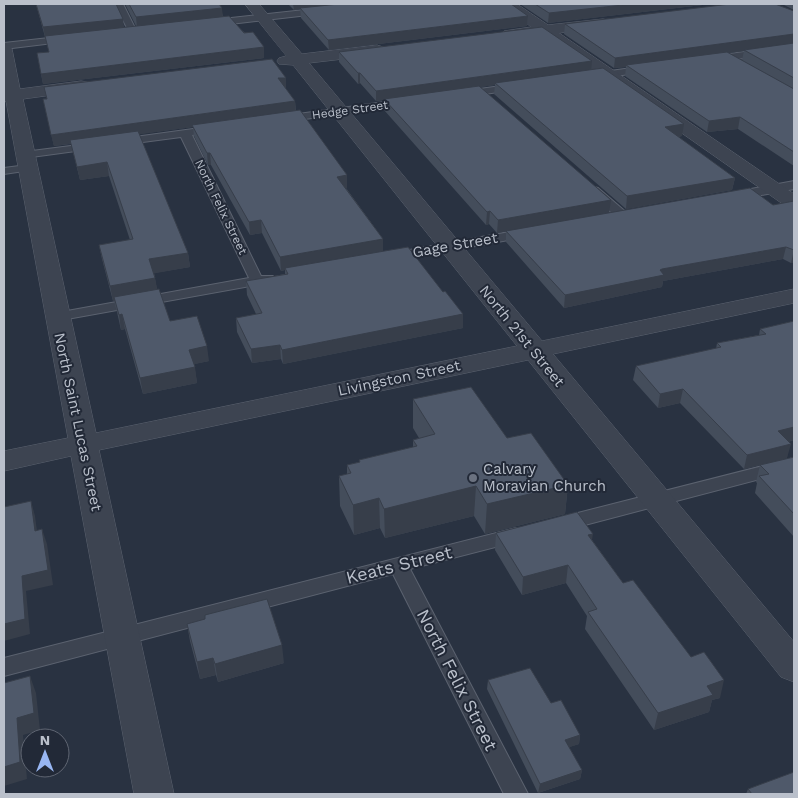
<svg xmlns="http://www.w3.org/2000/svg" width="798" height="798" viewBox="0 0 798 798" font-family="'Work Sans',sans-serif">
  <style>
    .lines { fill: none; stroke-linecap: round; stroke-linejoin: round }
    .lane-casing { stroke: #5b626f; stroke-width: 2 }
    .street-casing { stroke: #5b626f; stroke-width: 1 }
    .lane { fill: #3d4451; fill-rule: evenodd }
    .street { fill: #3d4451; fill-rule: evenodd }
    .wall { fill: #444d5b; fill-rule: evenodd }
    .shaded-wall { fill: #373e4a }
    .building { fill: #4f596a; stroke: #373e4a }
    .worship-dot { fill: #6b7280; stroke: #222937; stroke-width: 2 }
    .labels { text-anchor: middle; stroke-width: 4; stroke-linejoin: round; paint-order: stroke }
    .far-street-label { font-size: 12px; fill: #bac0cb; stroke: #222937 }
    .street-label { font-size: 15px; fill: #bac0cb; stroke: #222937 }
    .poi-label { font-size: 15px; fill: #bac0cb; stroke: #222937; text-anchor: start }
    .near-street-label { font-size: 18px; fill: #bac0cb; stroke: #222937 }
  </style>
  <rect width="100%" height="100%" fill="#293241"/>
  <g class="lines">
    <!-- lane casing -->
    <g class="lane-casing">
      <g id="lane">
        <path d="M115,4H123L137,32L136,34H130Z"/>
        <path d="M323,8L327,11L326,13L213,26L209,23L213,20Z"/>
        <path d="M67,36L70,37V41L4,49V43Z"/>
        <path d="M794,45V51L715,62L710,59L715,56Z"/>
        <path d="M646,66L651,69L649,71L596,79L591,76L596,73Z"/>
        <path d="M515,84L519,85V89L465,97L460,94L465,91Z"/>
        <path d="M406,99L411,102L410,104L284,122L279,119L284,116Z"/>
        <path d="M215,126L220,129L219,131L192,135L261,276H273L275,279L273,282L56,321L51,320L49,317L51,314L56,313L249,278L181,137L120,145L114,142L120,139Z"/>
        <path d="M94,143L100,146L98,148L24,158L18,155L24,152Z"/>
        <path d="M27,165L31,166L33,168L31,170L4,174V168Z"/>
        <path d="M794,181V189L735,200L729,196L735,192Z"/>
        <path d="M594,187L598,188L627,213L629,216L627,219H619L590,194L588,191Z"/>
        <path d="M526,229L531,230L532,233L531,236L393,261L386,257L393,253Z"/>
        <path d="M794,458V470L562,531L555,529L553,524L555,519L562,517Z"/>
        <path d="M516,528L523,530L525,535L523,540L410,569L528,794H504L393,574L4,676V658Z"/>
      </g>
    </g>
    <!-- street casing -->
    <g class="street-casing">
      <g id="street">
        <path d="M245,4H259L302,54L377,45L383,47L385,50L383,53L377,55L309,63L542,341L794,289V303L553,354L794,642V682L781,677L528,360L99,450L174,794H134L71,456L4,471V451L68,438L6,101H4V44L10,46L12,49L20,89L81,81L87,82L89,86L87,90L81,91L23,99L96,433L517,346L293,65L279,64L277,61L279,58L286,56Z"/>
        <path d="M501,4H517L548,25L603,19L608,20L610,23L608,26L559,33L794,194V209L787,207L542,35L509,39L504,37L501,34L504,31L531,27Z"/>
      </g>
    </g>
    <!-- lane -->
    <use href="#lane" class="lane"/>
    <!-- street -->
    <use href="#street" class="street"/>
  </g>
  <!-- wall -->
  <g class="wall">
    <path d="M36,4H116L124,27L136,26L125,4H219L223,16L264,47V58L43,84L37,53L49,52L45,37Z"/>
    <path d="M288,4H511L528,16L527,26L329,50L301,18L300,9L294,10Z"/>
    <path d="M520,4H711L548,23Z"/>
    <path d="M782,4H794V10Z"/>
    <path d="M794,11V166L738,129L707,132L625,76L626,67L614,68L564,34L565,24ZM744,51L742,60L728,53Z"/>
    <path d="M339,52L591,70L682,136L678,137L735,178L732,190L626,209L494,94L495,85L480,87L609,213L773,205L794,201V262L791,263L783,259L663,281L662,287L564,308L506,242V231L497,233L489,224L486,225L384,110V100L376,101L360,83L358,84L339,62Z"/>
    <path d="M286,78V88H285L295,101L296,111L347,175V188H346L383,239V251L463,328L283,364L281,359L252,363L237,332L236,318L256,314L247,295L246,281L285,274V270L281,271L262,233L250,235L211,165H208L194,136L193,127L139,134L188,253L190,267L154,273L157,290L170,321L209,361L194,364L197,383L143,394L125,329L121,330L117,312L114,301H113L102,259L99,245L130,240L109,176L80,180L71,144L54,146L43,99Z"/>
    <path d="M794,321V440L788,442L787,458L744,469L680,403L658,408L633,380L636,366L716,349L717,343L759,335L760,329Z"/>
    <path d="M413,399L507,438L568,485L565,514L485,534L474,516L385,538L380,528L354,535L340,506L339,476L347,474V465L359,462V460L413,447V440L419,438L413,428Z"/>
    <path d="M794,457V537L755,493L757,483L756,482L760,465Z"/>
    <path d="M496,533L592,540L623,583L720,698L712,700L709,712L654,730L585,629L587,616L566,583L522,595L495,550Z"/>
    <path d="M187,624L284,663L218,682L216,675L200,679L190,641Z"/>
    <path d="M488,680L551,703L580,735L579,744L569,747L582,770L580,779L538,793L487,689Z"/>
    <path d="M748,789L794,794H746Z"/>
  </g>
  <!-- shaded-wall -->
  <g class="shaded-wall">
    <path d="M293,4H351L300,8V9L294,10Z"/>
    <path d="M632,4H711L548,23L549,13Z"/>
    <path d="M222,8L223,18L137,27L136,17Z"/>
    <path d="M528,16L527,26L329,50L328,40Z"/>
    <path d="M123,19L124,28L45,37L43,27Z"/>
    <path d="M794,34V44L744,50V51L628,66L626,65V67L614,68L615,58Z"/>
    <path d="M264,47V58L43,84L41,74Z"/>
    <path d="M592,61L591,71L495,83V85L385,100L384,99V100L376,101V91Z"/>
    <path d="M358,73H360V83L358,84Z"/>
    <path d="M278,78H286V88L278,89Z"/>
    <path d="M295,101L296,113L192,125L193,127L54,146L51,135Z"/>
    <path d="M740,117L738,129L707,132L709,121Z"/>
    <path d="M684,124L682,136L663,139L665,127Z"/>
    <path d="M207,153H210L211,165H208Z"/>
    <path d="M107,162L109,176L80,180L77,167Z"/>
    <path d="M347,175V188L338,189L337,177Z"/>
    <path d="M735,178L732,190L626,209L627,196Z"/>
    <path d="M611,200L609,213L497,233L498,220Z"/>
    <path d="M490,211L489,224L486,225L487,212Z"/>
    <path d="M261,220L262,233L250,235L249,222Z"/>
    <path d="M383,239V253L285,268V270L281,271L280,257Z"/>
    <path d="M786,247L783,259L663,281L662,287L564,308L565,295L662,269Z"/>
    <path d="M794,250V262L791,263Z"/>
    <path d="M188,253L190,267L151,274L149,259Z"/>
    <path d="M155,278L158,293L113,301L110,286Z"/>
    <path d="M122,314L125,329L121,330L119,315Z"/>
    <path d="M463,314V328L283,364L282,350Z"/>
    <path d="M280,345L281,359L252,363L251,349Z"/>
    <path d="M207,346L209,361L191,365L189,350Z"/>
    <path d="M195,367L197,383L143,394L140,378Z"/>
    <path d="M683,389L680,403L658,408L660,394Z"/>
    <path d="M794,427V440L774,445L778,431Z"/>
    <path d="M791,444L787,458L744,469L747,455Z"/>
    <path d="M568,485L565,514L485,534L487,504Z"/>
    <path d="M476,486L474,516L385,538L384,509Z"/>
    <path d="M379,498L380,528L354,535L353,505Z"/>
    <path d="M31,501L35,516L39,546L35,531Z"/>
    <path d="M42,529L47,544L53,585L26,591L30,634L4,641V624L22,576Z"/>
    <path d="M593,534L590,551L588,535Z"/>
    <path d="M568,565L566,583L522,595L523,577Z"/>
    <path d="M282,645L284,663L218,682L215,664Z"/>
    <path d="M213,658L216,675L200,679L197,662Z"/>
    <path d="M30,676L36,693L40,730L23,735L27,779L4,786V767L17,718Z"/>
    <path d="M724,680L720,698L712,700L709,712L654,730L658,713L707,686Z"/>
    <path d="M580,735L579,744L564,749L565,740Z"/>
    <path d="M582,770L580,779L538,793L540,784Z"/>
  </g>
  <!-- building -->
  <g class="building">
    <path d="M36,4H116L123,19L43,27Z"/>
    <path d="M129,4H219L222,8L136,17Z"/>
    <path d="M339,4H511L528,16L328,40L300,8Z"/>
    <path d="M535,4H632L549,13Z"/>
    <path d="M730,4H775L794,11V34L615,58L565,24Z"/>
    <path d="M229,16L244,33L253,32L264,47L41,74L37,53L49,52L45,36Z"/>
    <path d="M542,27L592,61L376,91L360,73H358L339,52Z"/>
    <path d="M794,43V78L744,50Z"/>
    <path d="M727,52L794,89V152L740,117L709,121L626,65Z"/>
    <path d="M272,59L286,78H278L295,101L51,135L43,99H47L44,87Z"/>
    <path d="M603,68L684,124L665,127L735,178L627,196L495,83Z"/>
    <path d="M479,86L611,200L498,220L490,211L487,212L384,99Z"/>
    <path d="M300,110L347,175L337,177L383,239L280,257L261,220L249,222L210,153H207L192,125Z"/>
    <path d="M138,131L188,253L149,259L155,278L110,286L99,245L133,239L107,162L77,167L70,140Z"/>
    <path d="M750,188L773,205L794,201V250L786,247L662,269L660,270L664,275L565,295L506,231Z"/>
    <path d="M408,247L443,292L445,291L463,314L282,350L280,345L251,349L236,318L262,313L246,281L288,274L285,268Z"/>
    <path d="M159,289L170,321L197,316L207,346L189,350L195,367L140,378L122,314L119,315L114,297Z"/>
    <path d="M794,321V427L778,431L791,444L747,455L683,389L660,394L636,366L721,347L717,343L766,334L760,329Z"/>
    <path d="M471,387L507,438L531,433L568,485L487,504L476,486L384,509L379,498L353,505L339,476L351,473L347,465L360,462L359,460L417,446L413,440L435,434L413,399Z"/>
    <path d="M794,457V514L759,476L769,474L760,465Z"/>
    <path d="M31,501L35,531L42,529L48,570L22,576L25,619L4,624V507Z"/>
    <path d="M577,512L593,534L588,535L623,583L633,580L691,657L704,652L724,680L707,686L713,695L658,713L588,612L597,609L568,565L523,577L496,533Z"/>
    <path d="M267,599L282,645L215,664L213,658L197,662L187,624L205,619V615Z"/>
    <path d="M530,668L551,703L561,700L580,735L565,740L582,770L540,784L488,680Z"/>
    <path d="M30,676L34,713L17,718L20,762L4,767V683Z"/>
    <path d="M794,772V794H752L748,789Z"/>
  </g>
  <!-- markers -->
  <circle class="worship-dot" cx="473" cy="478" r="5"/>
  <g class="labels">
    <!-- far-street labels -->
    <g class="far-street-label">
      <text transform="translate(350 110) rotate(-8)" y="4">Hedge Street</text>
      <text transform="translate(221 207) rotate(64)" y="4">North Felix Street</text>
    </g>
    <!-- street labels -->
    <g class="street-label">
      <text transform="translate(455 245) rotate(-10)" y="5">Gage Street</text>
      <text transform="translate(522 336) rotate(51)" y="5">North 21st Street</text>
      <text transform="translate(399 378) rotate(-12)" y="5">Livingston Street</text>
      <text transform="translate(78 422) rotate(78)" y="5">North Saint Lucas Street</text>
    </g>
    <!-- poi labels -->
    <g class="poi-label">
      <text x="483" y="474">Calvary<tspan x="483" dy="17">Moravian Church</tspan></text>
    </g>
    <!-- near-street labels -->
    <g class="near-street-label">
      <text transform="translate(399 565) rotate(-14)" y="6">Keats Street</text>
      <text transform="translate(457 680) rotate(63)" y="6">North Felix Street</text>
    </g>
  </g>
  <!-- border -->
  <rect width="798" height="798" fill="none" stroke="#bac0cb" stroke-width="10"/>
  <!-- north arrow -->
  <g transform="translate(45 753)"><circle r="24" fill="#222937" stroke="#5f6572"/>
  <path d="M0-4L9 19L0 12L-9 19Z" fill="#98b6f2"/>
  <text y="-8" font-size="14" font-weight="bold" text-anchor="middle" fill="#bac0cb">N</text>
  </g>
</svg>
